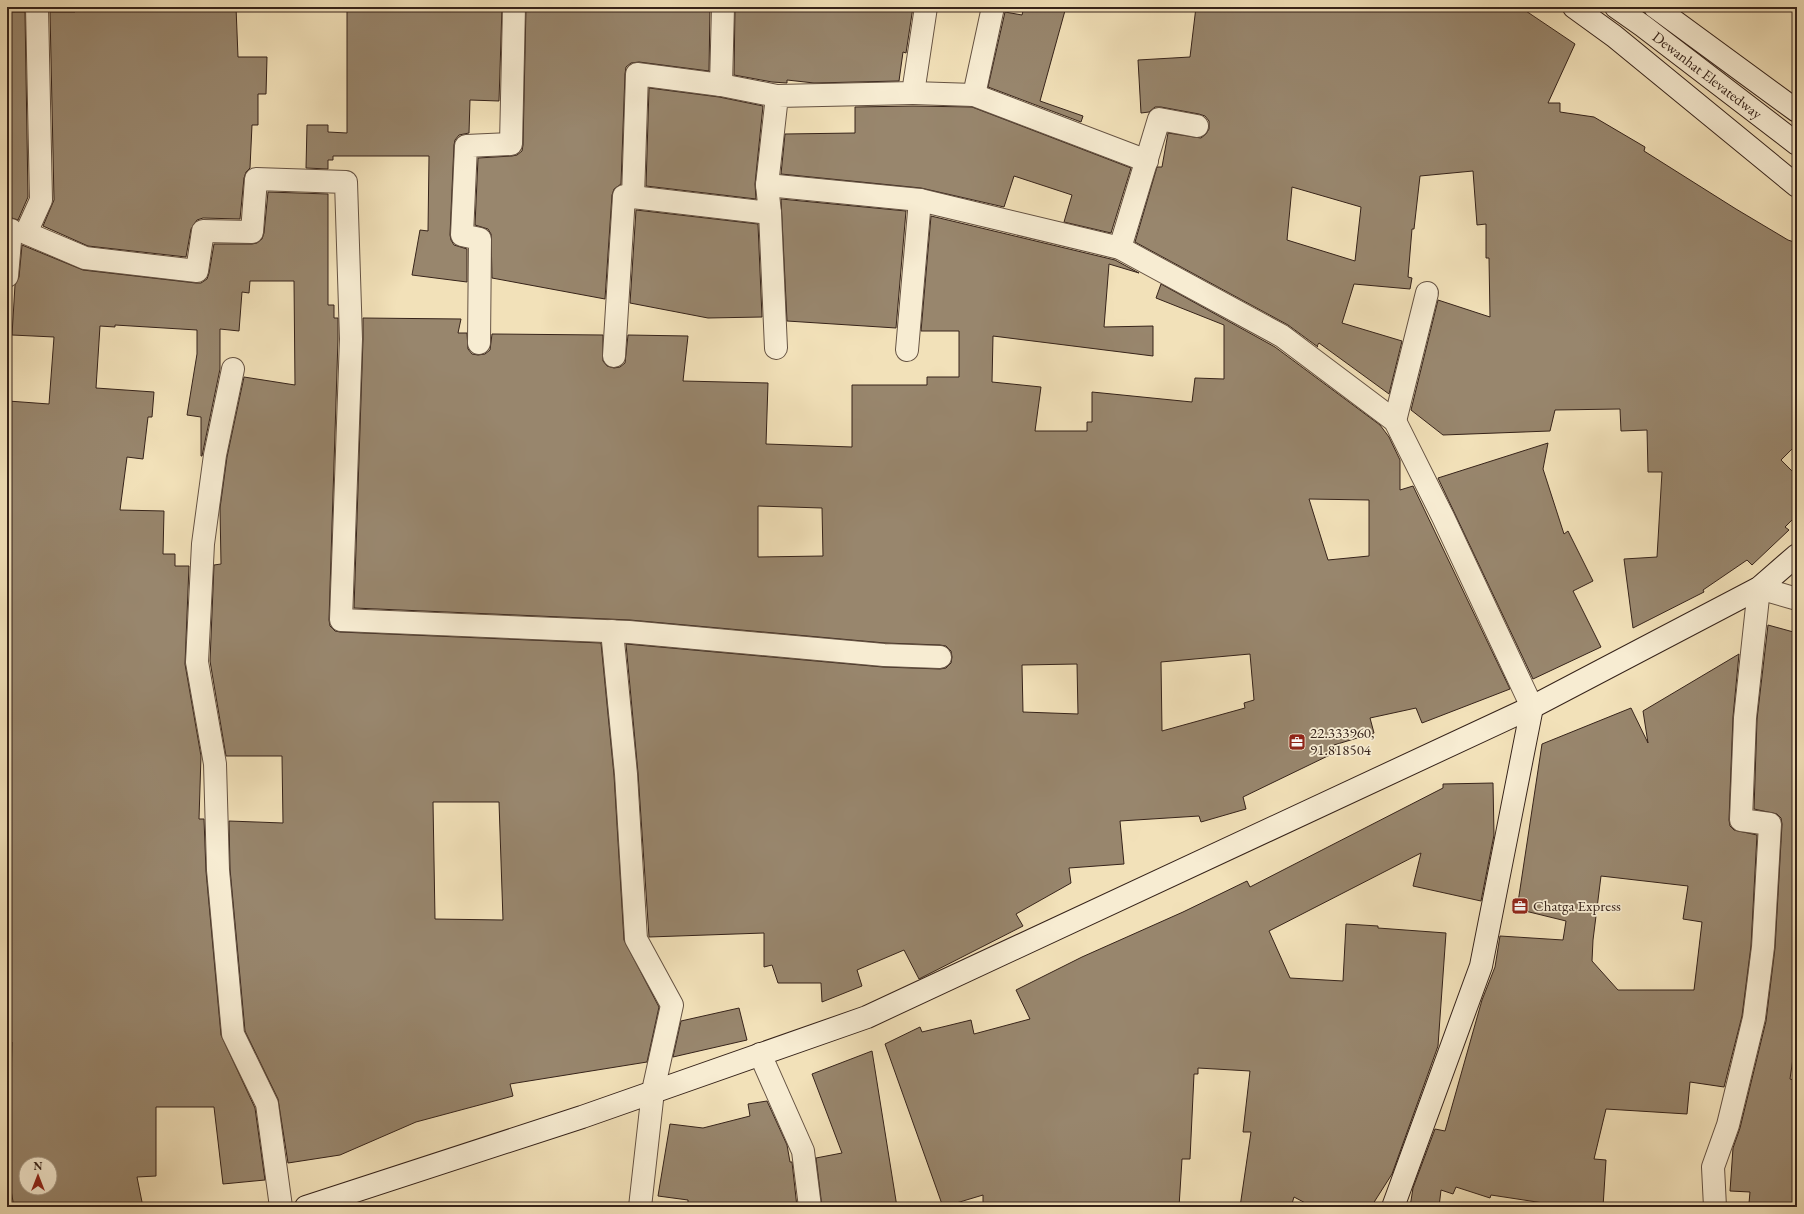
<svg xmlns="http://www.w3.org/2000/svg" width="1804" height="1214" viewBox="0 0 1804 1214" font-family="'EB Garamond',serif">
  <style>
    .building { fill: #98866d; stroke: #36231a; fill-rule: evenodd }
    .lines { fill: none; stroke-linecap: round; stroke-linejoin: round }
    .street-casing { stroke: #655242; stroke-width: 24 }
    .secondary-casing { stroke: #36231a; stroke-width: 24 }
    .street { stroke: #f7ecd2; stroke-width: 22 }
    .secondary { stroke: #f7ecd2; stroke-width: 22 }
    .labels { text-anchor: middle; stroke-width: 3.5; stroke-linejoin: round; paint-order: stroke }
    .street-label { font-size: 15px; fill: #36231a; stroke: #f7ecd2 }
    .poi-label { font-size: 15px; fill: #36231a; stroke: #f7ecd2; text-anchor: start }
  </style>
  <rect width="100%" height="100%" fill="#f2e1b9"/>
  <filter id="stains"><feTurbulence type="fractalNoise" baseFrequency=".005" numOctaves="4"/><feColorMatrix values="0 0 0 0 .2 0 0 0 0 .09 0 0 0 0 .02 0 0 0 .5 -.17"/></filter>
  <radialGradient id="worn" r=".72"><stop offset=".6" stop-color="#630" stop-opacity="0"/><stop offset="1" stop-color="#630" stop-opacity=".3"/></radialGradient>
  <!-- building -->
  <g class="building">
    <path d="M75,7H236L238,57H267L266,94H258V125H252L250,168L246,172L244,178L240,219L203,218L197,220L191,229L186,257L88,246L43,226L54,200L50,12H75Z"/>
    <path d="M347,7H502L499,101L470,100L469,133L459,135L455,140L454,145L450,235L451,240L454,245L467,249V282L412,275L420,230L428,231L429,156H333V160H328V169L306,168L307,125H328V132L347,133Z"/>
    <path d="M526,7H710L709,71L639,62L631,63L626,67L625,74L621,184L614,189L612,195L605,299L492,278L491,234L488,229L475,225L478,158L512,156L517,155L522,151L523,145Z"/>
    <path d="M735,7H913L906,53L903,52L899,81L814,83L787,80V83L772,82L734,75Z"/>
    <path d="M1024,7H1066L1040,101L1083,116L1081,122L988,87L1005,12L1022,15Z"/>
    <path d="M1196,7H1303L1328,10L1329,7H1520L1575,44L1548,103H1560V112L1594,117L1645,147L1644,151L1736,209L1788,240L1797,243V444L1781,460L1797,476V515L1785,527L1789,530L1752,565L1747,560L1703,590L1704,592L1633,628L1624,559L1657,557L1662,472H1648L1647,430L1621,431L1620,409L1555,410L1550,431L1443,435L1411,410L1438,300L1490,317L1489,258H1486V224L1477,225L1473,171L1420,176L1414,229H1412L1408,277L1412,278L1410,289L1354,284L1342,323L1402,341L1389,394L1319,343L1317,346L1318,347L1288,325L1135,242L1157,167H1162L1168,133L1201,138L1206,134L1209,129V121L1205,116L1199,114L1161,107H1155L1149,112L1141,113L1138,60L1190,57ZM1292,187L1361,207L1355,261L1287,240Z"/>
    <path d="M7,12H25L28,197L18,220L12,218H7Z"/>
    <path d="M649,88L719,97L763,106L755,184L756,199L646,186Z"/>
    <path d="M913,106L972,107L1131,168L1111,233L1064,222L1072,195L1014,176L1004,207L921,188L781,174L785,134L855,133V107Z"/>
    <path d="M268,192L328,194V305H334V318H338V339L329,620L330,626L335,631L340,632L601,643L614,775L624,940L659,1007L647,1062L510,1084L513,1096L416,1122L340,1155L288,1163L278,1099L245,1031L230,869L229,821L283,823L282,756H226L210,661L214,565L221,564L220,508L227,457L244,377L295,385L294,281H250L249,293L242,292L239,331L220,329V369L202,456H201V417L187,415L197,354V330L115,325V327L100,326L96,388L154,392L152,417H148L143,459L127,457L120,510L164,511L163,554H175V566H189L185,664L201,756L199,819H204L206,871L221,1035L255,1108L265,1180L223,1184L214,1107H156V1176L137,1177L143,1207H14L7,1168V1165H9L12,1042H7V693L8,654H7V419L8,401L49,404L54,337L12,335L15,285L19,277L22,245L83,270L196,283H201L207,279L209,273L214,244H252L257,243L262,239L264,233ZM433,802H499L503,920L435,919ZM26,1164H50V1188H26Z"/>
    <path d="M781,199L906,211L896,328L787,321Z"/>
    <path d="M636,210L758,224L762,317L708,318L630,303Z"/>
    <path d="M931,216L1115,260L1139,273L1109,264L1104,327L1153,326V356L993,336L992,382L1041,387L1035,431H1087V422H1092V392L1192,402L1195,378L1224,379V325L1156,298L1161,284L1275,347L1380,425L1389,437L1400,460V490L1413,486L1510,689L1422,723L1416,708L1370,718L1374,733L1334,745L1336,752L1243,797L1246,809L1201,822L1199,816L1120,821L1124,864L1069,868L1071,883L1016,914L1023,926L919,979L904,950L857,970L862,986L822,1002L821,983H778L772,965L764,967V933L649,937L638,773L626,644L883,667L940,669L946,668L951,663L952,657L951,651L946,646L940,645L885,643L630,620L354,608L363,339V318L461,319L458,333H467L468,349L472,354L478,355L485,354L490,350L492,334L603,335V361L607,366L614,368L620,367L625,363L628,335L688,336L683,381L768,383L766,444L852,447V385H927V377H959V331H921ZM1309,499L1369,500V556L1328,560ZM758,506L822,508L823,556L758,557ZM1250,654L1254,700L1244,703L1245,708L1162,731L1161,662ZM1077,664L1078,714L1023,712L1022,665Z"/>
    <path d="M1548,443L1543,469L1564,534L1568,531L1593,581L1573,591L1601,647L1533,679L1438,478Z"/>
    <path d="M1768,625L1797,633V1030L1790,1079L1797,1081V1206L1749,1203L1750,1192L1730,1191L1733,1148L1740,1128L1766,1021L1775,948L1782,824L1781,818L1777,814L1754,809L1757,719Z"/>
    <path d="M1739,654L1733,717L1729,820L1730,826L1734,830L1757,835L1751,946L1742,1016L1724,1087L1690,1082L1687,1114L1606,1109L1594,1159L1606,1160L1603,1207H1550V1204L1491,1195L1490,1198L1456,1187L1453,1194L1441,1190L1439,1207H1410L1413,1188L1435,1129L1445,1131L1482,1000L1495,967L1500,936L1563,940L1566,921L1517,909L1542,744L1631,708L1648,743L1643,711ZM1601,876L1688,886L1683,919L1702,922L1694,990H1618L1592,961L1593,940Z"/>
    <path d="M1493,783L1494,835L1481,901L1413,886L1421,853L1269,931L1290,978L1343,981L1346,924L1378,926V928L1446,933L1438,1046L1392,1174L1371,1207H1313L1294,1197L1291,1207H1240L1251,1132H1243L1250,1071L1198,1068V1074H1194L1190,1159H1182L1179,1207H983V1195L943,1207L885,1044L920,1027L922,1032L971,1020L974,1034L1030,1019L1016,990L1082,957L1183,912L1247,881L1250,887L1443,788V784Z"/>
    <path d="M739,1008L747,1040L673,1057L681,1021Z"/>
    <path d="M872,1051L897,1207H822L816,1158L842,1153L812,1074Z"/>
    <path d="M767,1101L787,1145L790,1162H792L797,1207H688V1200L658,1196L670,1124L703,1128L750,1116L748,1104Z"/>
  </g>
  <g class="lines">
    <!-- street casing -->
    <g class="street-casing">
      <g id="street">
        <path d="M37,7L41,200L26,233L85,258L197,271L203,231L252,232L256,179L346,182L351,339L341,620L629,632L884,655L940,657"/>
        <path d="M721,85L777,96"/>
        <path d="M913,93L974,95L1147,161"/>
        <path d="M974,95L993,7"/>
        <path d="M767,185L920,200L1120,248L1282,336L1395,421L1443,517L1532,707"/>
        <path d="M633,197L637,74L721,85L723,7"/>
        <path d="M770,213L776,348"/>
        <path d="M1120,248L1159,119L1197,126"/>
        <path d="M7,276L11,230"/>
        <path d="M479,343L480,239L462,235L466,146L511,144L514,7"/>
        <path d="M907,350L920,200"/>
        <path d="M614,356L624,196L770,213L767,185L777,96L913,93L926,7"/>
        <path d="M233,369L215,455L203,544L197,662L215,764L218,870L233,1034L267,1104L281,1207"/>
        <path d="M1395,421L1427,293"/>
        <path d="M612,631L626,774L636,939L672,1005L653,1091L640,1207"/>
        <path d="M760,1054L803,1151L810,1207"/>
        <path d="M1715,1207L1713,1167L1728,1125L1754,1018L1763,947L1770,824L1741,820L1745,718L1759,588L1797,599"/>
      </g>
    </g>
    <!-- secondary casing -->
    <g class="secondary-casing">
      <g id="secondary">
        <path d="M1574,7L1614,36L1797,186"/>
        <path id="s1" d="M1616,7L1643,26L1797,144"/>
        <path d="M1655,7L1797,111"/>
        <path d="M306,1207L582,1117L867,1017L1532,707L1759,588L1797,555"/>
        <path d="M1393,1207L1481,966L1532,707"/>
      </g>
    </g>
    <!-- street -->
    <use href="#street" class="street"/>
    <!-- secondary -->
    <use href="#secondary" class="secondary"/>
  </g>
  <!-- icons -->
  <defs>
    <g id="office-square" transform="scale(0.9)"><rect x="-9" y="-9" width="18" height="18" rx="4" fill="#8f2418" stroke="#f7ecd2"/><path d="M-6-3h4V-5.5h4V-3h4V5H-6ZM-1-4.5V-3h2v-1.5ZM-6 0V1H6V0Z" fill="#fff"/></g>
  </defs>
  <g fill-rule="evenodd">
    <use href="#office-square" x="1297" y="742"/>
    <use href="#office-square" x="1520" y="906"/>
  </g>
  <g class="labels">
    <!-- street labels -->
    <g class="street-label">
      <text dy="5" stroke="none"><textPath href="#s1" startOffset="114">Dewanhat Elevatedway</textPath></text>
    </g>
    <!-- poi labels -->
    <g class="poi-label">
      <text x="1310" y="738">22.333960,<tspan x="1310" dy="17">91.818504</tspan></text>
      <text x="1533" y="911">Chatga Express</text>
    </g>
  </g>
  <!-- margin -->
  <rect width="1804" height="1214" fill="none" stroke="#f2e1b9" stroke-width="24"/>
  <rect x="8" y="8" width="1788" height="1198" fill="none" stroke="#36231a" stroke-width="2"/>
  <rect x="12" y="12" width="1780" height="1190" fill="none" stroke="#36231a"/>
  <!-- north arrow -->
  <g transform="translate(38 1176)"><circle r="19" fill="#f7ecd2" stroke="#aa9c88"/>
  <path d="M0-3L7 15L0 10L-7 15Z" fill="#8f2418"/>
  <text y="-6" font-size="11" font-weight="bold" text-anchor="middle" fill="#36231a">N</text>
  </g>
  <rect width="100%" height="100%" filter="url(#stains)"/>
  <rect width="100%" height="100%" fill="url(#worn)"/>
</svg>
